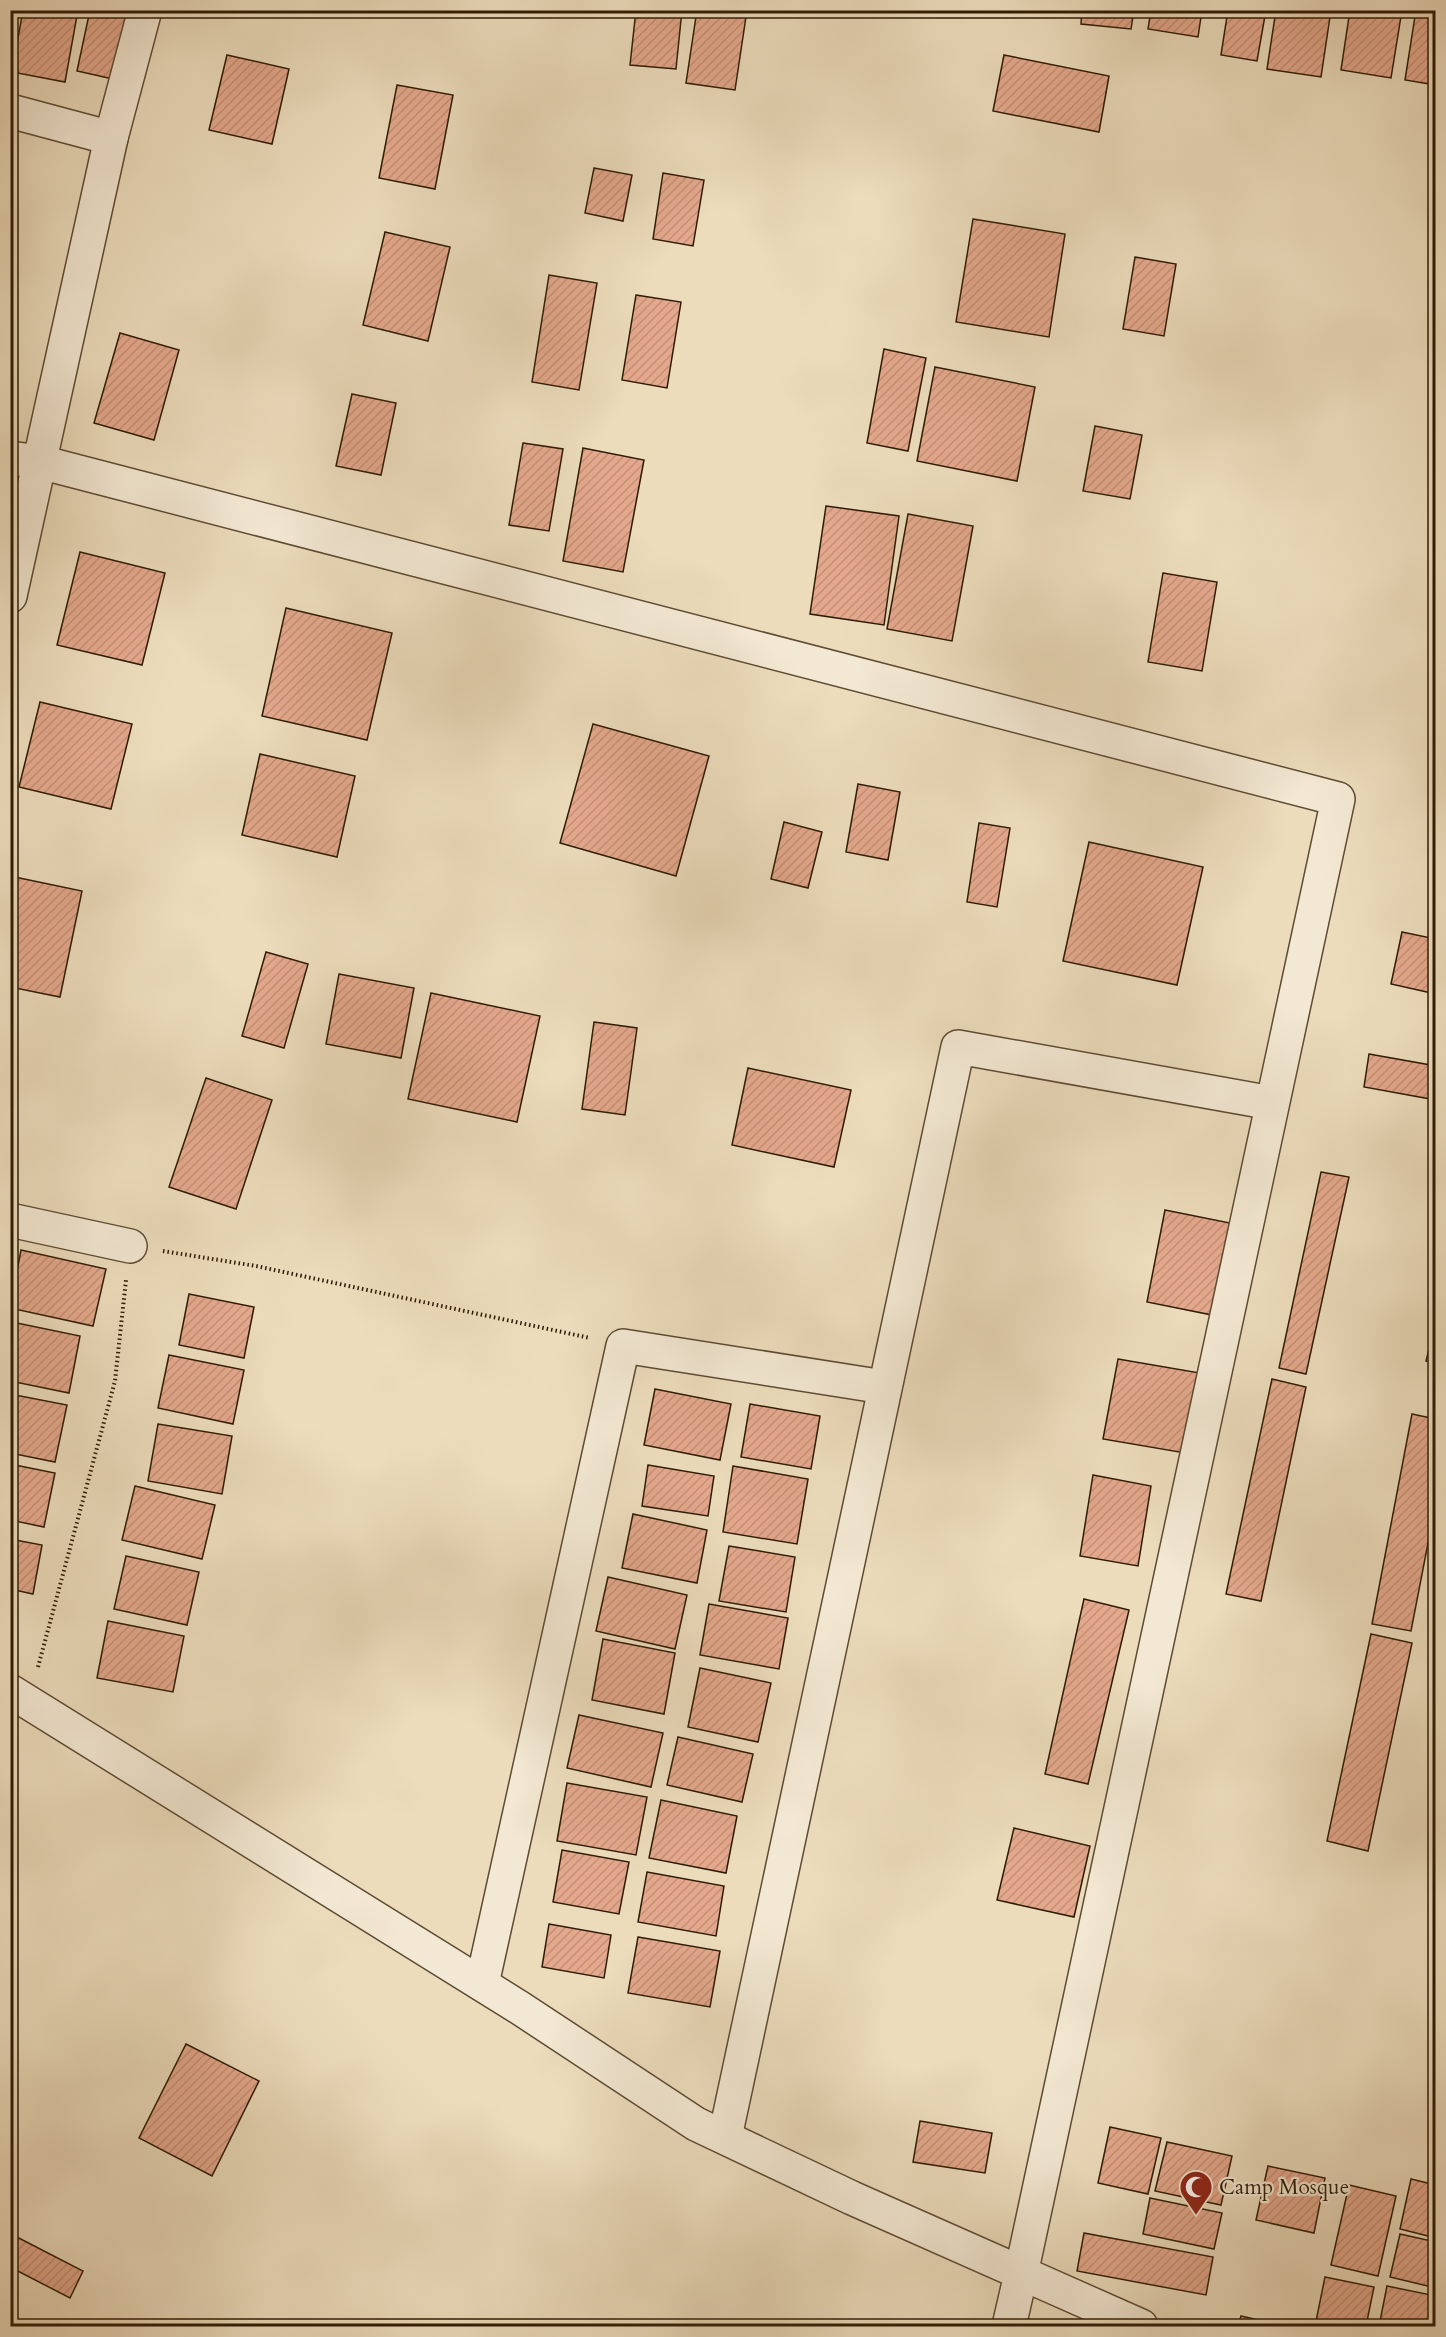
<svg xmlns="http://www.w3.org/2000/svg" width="1446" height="2337" viewBox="0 0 1446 2337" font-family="Cardo,serif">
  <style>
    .building { fill: url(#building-hatch); stroke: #2e1b05; stroke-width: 1.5 }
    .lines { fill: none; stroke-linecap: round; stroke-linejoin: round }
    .minor-casing { stroke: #5e4b33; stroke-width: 36 }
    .tertiary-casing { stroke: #5e4b33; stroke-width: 36 }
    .path { stroke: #2e1b05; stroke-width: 4; stroke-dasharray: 1.5 3; stroke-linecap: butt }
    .minor { stroke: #f3e8d3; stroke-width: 33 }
    .tertiary { stroke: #f3e8d3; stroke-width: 33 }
    .labels { text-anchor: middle; stroke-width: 4.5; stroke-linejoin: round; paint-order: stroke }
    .poi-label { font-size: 21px; fill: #2e1b05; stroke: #f3e8d3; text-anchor: start }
  </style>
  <defs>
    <pattern id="building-hatch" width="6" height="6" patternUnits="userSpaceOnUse" patternTransform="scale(1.5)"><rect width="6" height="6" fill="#e4a88c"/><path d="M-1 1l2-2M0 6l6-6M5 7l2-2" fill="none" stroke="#c49077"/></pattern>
  </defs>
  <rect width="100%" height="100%" fill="#ecdcbc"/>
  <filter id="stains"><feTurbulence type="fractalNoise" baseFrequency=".00333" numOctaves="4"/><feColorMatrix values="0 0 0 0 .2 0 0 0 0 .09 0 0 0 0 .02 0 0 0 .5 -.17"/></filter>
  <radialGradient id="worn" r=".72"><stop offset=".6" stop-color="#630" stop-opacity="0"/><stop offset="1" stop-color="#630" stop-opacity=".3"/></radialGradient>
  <!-- building -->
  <g class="building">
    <path d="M23,10H78L65,82L12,72Z"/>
    <path d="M90,10H137L122,81L77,71Z"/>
    <path d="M636,10H682L676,69L630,65Z"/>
    <path d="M697,10H747L735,90L686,83Z"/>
    <path d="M1033,10H1071L1070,17Z"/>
    <path d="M1082,10H1134L1131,29L1081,24Z"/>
    <path d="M1151,10H1202L1198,37L1148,29Z"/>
    <path d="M1228,10H1266L1257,61L1221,55Z"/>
    <path d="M1276,10H1331L1321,77L1267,69Z"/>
    <path d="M1350,10H1402L1391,78L1341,70Z"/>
    <path d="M1416,10H1436V85L1405,80Z"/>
    <path d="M227,55L289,69L272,144L209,130Z"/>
    <path d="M1004,55L1109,76L1099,132L993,111Z"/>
    <path d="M397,85L453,95L435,189L379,178Z"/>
    <path d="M594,168L632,175L623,221L585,213Z"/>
    <path d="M663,173L704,180L693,246L653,239Z"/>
    <path d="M973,219L1065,234L1049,337L956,322Z"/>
    <path d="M385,232L450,247L428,341L363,325Z"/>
    <path d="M1135,257L1176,264L1164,336L1123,329Z"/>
    <path d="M549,275L597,283L579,390L532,382Z"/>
    <path d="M636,295L681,302L667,388L622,380Z"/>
    <path d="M120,333L179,350L154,440L94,423Z"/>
    <path d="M884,349L926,358L908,451L867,443Z"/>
    <path d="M935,367L1035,387L1017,481L917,461Z"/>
    <path d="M352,394L396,403L381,475L336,466Z"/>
    <path d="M1095,426L1142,435L1130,499L1083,491Z"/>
    <path d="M523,443L563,449L549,531L509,525Z"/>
    <path d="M583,448L644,460L623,572L563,561Z"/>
    <path d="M826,506L899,516L884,625L810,614Z"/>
    <path d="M908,514L973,526L952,641L887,629Z"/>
    <path d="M80,552L165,573L142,665L57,645Z"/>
    <path d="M1163,573L1217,582L1202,671L1148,662Z"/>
    <path d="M286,608L392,633L367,740L262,716Z"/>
    <path d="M40,702L132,724L111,809L19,787Z"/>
    <path d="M593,724L709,756L676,876L560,843Z"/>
    <path d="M260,754L355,776L337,857L242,835Z"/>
    <path d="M858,784L900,792L888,860L846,852Z"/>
    <path d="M784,822L822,832L808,888L771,879Z"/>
    <path d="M979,823L1010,828L997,907L967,902Z"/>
    <path d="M1089,842L1203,867L1177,985L1063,961Z"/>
    <path d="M10,876L82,891L60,997L10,987Z"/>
    <path d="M1402,932L1436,939V994L1391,984Z"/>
    <path d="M266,952L308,964L284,1048L242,1036Z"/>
    <path d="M339,974L414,988L401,1058L326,1044Z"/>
    <path d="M431,993L540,1016L517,1122L408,1099Z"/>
    <path d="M594,1022L637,1028L625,1115L582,1109Z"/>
    <path d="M1369,1054L1436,1066V1100L1364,1087Z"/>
    <path d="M748,1068L851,1090L834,1167L732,1145Z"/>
    <path d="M206,1078L272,1100L236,1209L169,1187Z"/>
    <path d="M1321,1172L1349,1177L1306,1374L1279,1368Z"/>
    <path d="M1165,1210L1240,1225L1222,1317L1147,1302Z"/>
    <path d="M21,1250L106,1269L93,1326L10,1308Z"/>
    <path d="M189,1294L254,1307L244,1358L179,1345Z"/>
    <path d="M1436,1321V1364L1426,1361Z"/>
    <path d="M12,1322L80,1336L69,1393L10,1381Z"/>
    <path d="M169,1355L244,1370L233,1424L158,1408Z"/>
    <path d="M1118,1359L1200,1373L1185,1453L1103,1439Z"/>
    <path d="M1272,1379L1306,1387L1261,1601L1226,1594Z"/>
    <path d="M655,1389L731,1404L720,1460L644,1445Z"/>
    <path d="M10,1394L67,1405L55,1462L10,1453Z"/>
    <path d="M750,1404L820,1416L811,1469L741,1457Z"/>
    <path d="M1412,1414L1436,1419V1502L1411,1631L1372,1624Z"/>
    <path d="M158,1424L232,1436L222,1494L148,1481Z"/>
    <path d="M10,1464L55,1473L44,1527L10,1520Z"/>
    <path d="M648,1465L714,1476L708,1516L642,1506Z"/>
    <path d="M733,1466L808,1479L797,1544L723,1532Z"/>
    <path d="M1093,1475L1151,1486L1138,1566L1080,1556Z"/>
    <path d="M135,1486L215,1505L202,1559L122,1540Z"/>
    <path d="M633,1514L707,1530L697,1583L622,1568Z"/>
    <path d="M10,1539L42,1545L33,1594L10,1589Z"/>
    <path d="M729,1546L795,1557L786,1612L719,1601Z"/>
    <path d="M126,1556L199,1572L187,1625L114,1609Z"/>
    <path d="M608,1577L687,1595L675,1649L596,1631Z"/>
    <path d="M1084,1599L1129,1610L1088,1784L1045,1774Z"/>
    <path d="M709,1604L788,1618L779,1669L700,1655Z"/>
    <path d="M108,1621L184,1636L173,1692L97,1678Z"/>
    <path d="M1371,1634L1412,1643L1368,1851L1327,1841Z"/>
    <path d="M603,1639L675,1653L664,1714L592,1700Z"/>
    <path d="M700,1668L771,1683L758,1742L688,1727Z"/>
    <path d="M579,1715L663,1733L651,1787L567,1768Z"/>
    <path d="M678,1737L753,1754L742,1802L667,1785Z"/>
    <path d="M567,1783L647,1797L636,1855L557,1841Z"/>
    <path d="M661,1800L737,1816L726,1873L649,1858Z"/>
    <path d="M1014,1828L1090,1846L1074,1917L997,1900Z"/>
    <path d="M562,1850L629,1862L619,1914L553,1902Z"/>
    <path d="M647,1872L724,1886L716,1936L638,1922Z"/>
    <path d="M549,1924L611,1935L604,1978L542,1967Z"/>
    <path d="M638,1937L720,1951L710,2007L628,1993Z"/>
    <path d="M186,2044L259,2081L212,2176L139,2138Z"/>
    <path d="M920,2121L992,2133L985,2173L913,2162Z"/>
    <path d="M1110,2127L1161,2138L1148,2194L1098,2183Z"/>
    <path d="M1167,2142L1232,2156L1221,2205L1155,2191Z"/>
    <path d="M1268,2166L1325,2178L1314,2233L1256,2220Z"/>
    <path d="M1411,2179L1436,2185V2238L1400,2229Z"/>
    <path d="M1349,2185L1396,2196L1378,2276L1331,2265Z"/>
    <path d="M1150,2198L1222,2213L1214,2249L1143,2234Z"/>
    <path d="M1084,2233L1213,2257L1206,2295L1077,2271Z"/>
    <path d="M11,2234L83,2271L70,2298L10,2267Z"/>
    <path d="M1400,2234L1436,2242V2288L1390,2277Z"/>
    <path d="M1325,2277L1374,2287L1366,2326H1315Z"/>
    <path d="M1387,2286L1436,2296V2326H1379Z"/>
    <path d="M1241,2316L1285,2326H1238Z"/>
  </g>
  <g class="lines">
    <!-- minor casing -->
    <g class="minor-casing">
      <g id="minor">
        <path d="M10,111L111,138"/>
        <path d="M10,458L40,462L1338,799L1021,2274"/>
        <path d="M10,596L111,138L145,10"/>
        <path d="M10,1220L130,1246"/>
        <path d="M482,1984L623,1346L884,1387"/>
        <path d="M725,2137L958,1047L1272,1103"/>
      </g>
    </g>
    <!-- tertiary casing -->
    <g class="tertiary-casing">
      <g id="tertiary">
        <path d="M10,1691L520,2008L696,2124L852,2198L1141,2326"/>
        <path d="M1009,2326L1021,2274"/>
      </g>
    </g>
    <!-- path -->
    <g class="path">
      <path d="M163,1251L256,1266L590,1338"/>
      <path d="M38,1667L115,1381L126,1280"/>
    </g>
    <!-- minor -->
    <use href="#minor" class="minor"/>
    <!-- tertiary -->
    <use href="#tertiary" class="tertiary"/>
  </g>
  <!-- icons -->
  <defs>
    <g id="mosque-pin" transform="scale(1.725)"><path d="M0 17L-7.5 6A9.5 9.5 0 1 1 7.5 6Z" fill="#8f2418" stroke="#f3e8d3"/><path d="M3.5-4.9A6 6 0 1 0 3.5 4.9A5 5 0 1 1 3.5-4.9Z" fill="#fff"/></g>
  </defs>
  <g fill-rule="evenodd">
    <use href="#mosque-pin" x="1196" y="2187"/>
  </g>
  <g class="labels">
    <!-- poi labels -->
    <g class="poi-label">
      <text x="1219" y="2194">Camp Mosque</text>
    </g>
  </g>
  <!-- margin -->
  <rect width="1446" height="2337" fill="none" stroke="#ecdcbc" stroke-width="36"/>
  <rect x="12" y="12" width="1422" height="2313" fill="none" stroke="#2e1b05" stroke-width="3"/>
  <rect x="18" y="18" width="1410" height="2301" fill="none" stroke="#2e1b05" stroke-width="1.5"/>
  <rect width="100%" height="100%" filter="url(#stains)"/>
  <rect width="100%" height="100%" fill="url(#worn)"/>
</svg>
